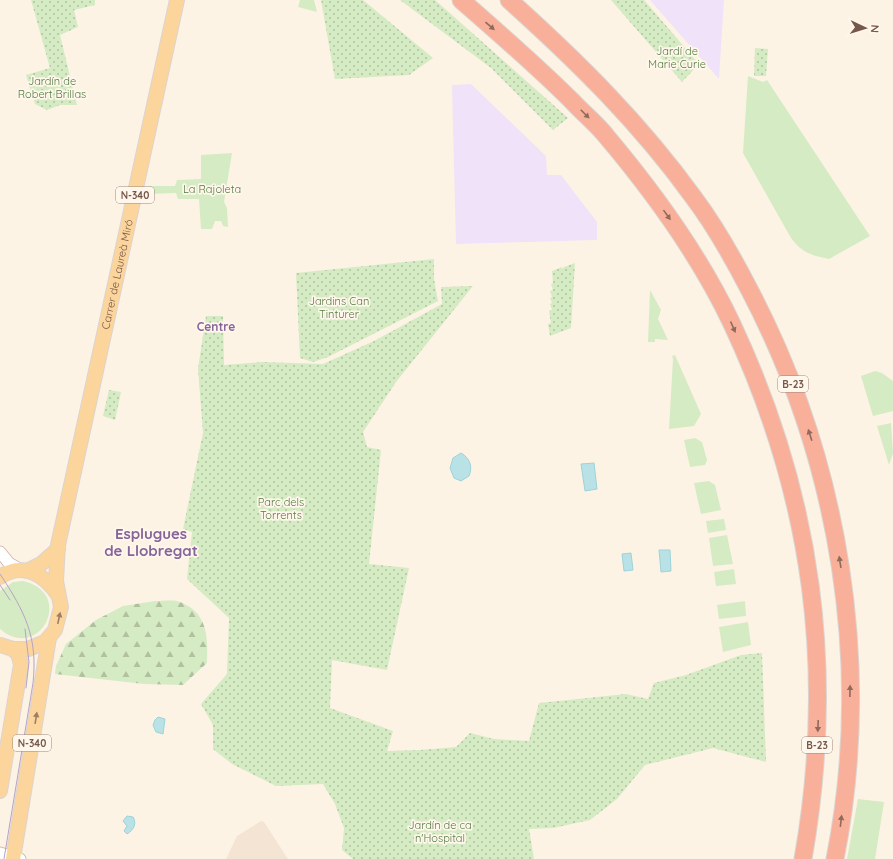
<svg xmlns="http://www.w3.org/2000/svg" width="893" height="859" viewBox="0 0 893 859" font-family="Quicksand,sans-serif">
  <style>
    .residential { fill: #f4e4d4 }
    .education { fill: #f0e2f9 }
    .green { fill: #d5ebc3 }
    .forest { fill: url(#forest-firs) }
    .park { fill: url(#park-dots) }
    .water { fill: #b9e2e7; stroke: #9fd2d9 }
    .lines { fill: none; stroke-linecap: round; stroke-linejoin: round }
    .minor-casing { stroke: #d1bcae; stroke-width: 13 }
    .major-casing { stroke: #dbd4d0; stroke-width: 16 }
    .highway-casing { stroke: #dbd4d0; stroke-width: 19 }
    .minor { stroke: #fff; stroke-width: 11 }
    .major { stroke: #fcd59d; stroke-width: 14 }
    .highway { stroke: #f8b09b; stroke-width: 17 }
    .tram { stroke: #b5a3c7; stroke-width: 1 }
    .oneway { fill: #906a5a }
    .oneway2 { fill: #9e7e63 }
    .labels { text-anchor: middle; stroke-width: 3.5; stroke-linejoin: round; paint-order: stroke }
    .shield { fill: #fff7ec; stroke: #9f887b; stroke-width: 1 }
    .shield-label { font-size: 10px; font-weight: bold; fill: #76584a }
    .park-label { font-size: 11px; fill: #547c42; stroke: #fff7ec }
    .street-label { font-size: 11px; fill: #76584a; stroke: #fff7ec }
    .neighbourhood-label { font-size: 12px; font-weight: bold; fill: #86659a; stroke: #fff7ec }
    .district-label { font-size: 15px; font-weight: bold; fill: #86659a; stroke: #fff7ec }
  </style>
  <defs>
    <pattern id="forest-firs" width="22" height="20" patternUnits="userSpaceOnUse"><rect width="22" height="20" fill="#d5ebc3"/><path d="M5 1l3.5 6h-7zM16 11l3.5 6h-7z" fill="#b1c1a0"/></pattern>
    <pattern id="park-dots" width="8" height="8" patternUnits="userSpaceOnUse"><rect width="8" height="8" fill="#d5ebc3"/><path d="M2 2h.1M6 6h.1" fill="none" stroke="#b1c1a0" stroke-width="1.8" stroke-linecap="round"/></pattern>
  </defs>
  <rect width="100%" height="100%" fill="#fdf3e5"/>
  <!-- residential -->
  <path class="residential" d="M261,821L264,822L288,859H226L237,836Z"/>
  <!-- education -->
  <g class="education">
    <path d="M650,0H724L719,79Z"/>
    <path d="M471,84L546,156L547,175H561L597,222V240L456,244L452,85Z"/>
  </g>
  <!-- green -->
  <g class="green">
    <path d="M300,0H314L317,12L298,7Z"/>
    <path d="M748,76L763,82L767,80L870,236L829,259C811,255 802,253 791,238L743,153Z"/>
    <path d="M232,153L224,202L227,208L228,227L223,226L221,221H215L212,229H201L199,199H178L176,193L149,194L150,186H175L177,180L201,179V155Z"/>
    <path d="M650,290L661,310L658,319L668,340L655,339V342H648Z"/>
    <path d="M675,355L701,414L694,426L669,429L673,359L672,356Z"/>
    <path d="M875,371L882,373L893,381V411L873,416L861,376Z"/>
    <path d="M891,423L893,453L889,465L877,426Z"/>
    <path d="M695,438L702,442L707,460L705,465L690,467L684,440Z"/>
    <path d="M709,481L715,485L721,510L701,514L694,483Z"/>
    <path d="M724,519L726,530L708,533L706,521Z"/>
    <path d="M727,535L733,564L713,566L709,538Z"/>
    <path d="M734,569L736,584L716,586L714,572Z"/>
    <path d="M23,581C76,593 39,663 0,629V591L13,582Z"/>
    <path d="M745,601L746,616L719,619L717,605Z"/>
    <path d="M748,622L751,645L723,652L719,627Z"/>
    <path d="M858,799L884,802L875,859H847Z"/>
  </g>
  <!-- forest -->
  <path class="forest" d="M155,601C162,601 171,600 177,601C208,611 208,636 207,663L183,685L144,684L55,674L56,666L66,644L96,620L123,606Z"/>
  <!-- park -->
  <g class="park">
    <path d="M31,0H95V5L74,10L78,27L60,35L77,105H60L47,110L35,104L26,75L50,68Z"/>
    <path d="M321,0H363L433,58L409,75L335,79Z"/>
    <path d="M400,0H435L568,118L553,130L491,68Z"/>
    <path d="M611,0H644L699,64L682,82Z"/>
    <path d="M755,48L768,49L766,76H754Z"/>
    <path d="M434,259V279L438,301L328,357L313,362L300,358L296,273Z"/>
    <path d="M575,263L571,328L550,336L548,324L551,323L549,311L552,310L550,304L552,303L550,298L552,297L550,291L553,290L551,284L553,283L552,271L562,267V269L564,267Z"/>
    <path d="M473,286L396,382L363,432L367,447L381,450L369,564L409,568L387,670L332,660L330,708L393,731L387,751L420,750L456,747L470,733L494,739L529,741L539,703L626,694L648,699L654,683L686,675L741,655L762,653L766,762L713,748L645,765L617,799L590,820L553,828L529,829L534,859H353L342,850L344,828L335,804L323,784L276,786L232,764L213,749V725L201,704L227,674L229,618L187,579L192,532L183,529L203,433L198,369L206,316H223L224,365L262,362L323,364L374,341L442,304L441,287Z"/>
    <path d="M109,390L121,392L115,420L103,416Z"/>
  </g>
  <!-- water -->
  <g class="water">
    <path d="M461,453C470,458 473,467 469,476L461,481L454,478L450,468L453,458Z"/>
    <path d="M594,463L597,489L585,491L581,464Z"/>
    <path d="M659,550H670L671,571L661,572Z"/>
    <path d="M631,553L633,570L624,571L622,554Z"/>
    <path d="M158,717L165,719L163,734L156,732L153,725L155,720Z"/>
    <path d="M127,816L133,817C137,823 134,830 127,834L124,831L127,826L123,821Z"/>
  </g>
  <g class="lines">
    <!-- minor casing -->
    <g class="minor-casing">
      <g id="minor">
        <path d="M0,552L9,563L21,570"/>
        <path d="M0,853L20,859"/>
      </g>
    </g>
    <!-- major casing -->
    <g class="major-casing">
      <g id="major">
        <path d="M27,571L41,564L58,549"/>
        <path d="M0,577C23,561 45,575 58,595"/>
        <path id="s1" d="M0,645L13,649H28L45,642L55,630L61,607L56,581L58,545L177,0"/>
        <path d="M0,791L21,664L18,654L13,649"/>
        <path d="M13,859L49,638"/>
      </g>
    </g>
    <!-- highway casing -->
    <g class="highway-casing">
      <g id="highway">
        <path d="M461,0C499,33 537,66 573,102C584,114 597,124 607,137C655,194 700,256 732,324C813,497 836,671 803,859"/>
        <path d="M509,0C577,61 640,123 694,198C715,226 733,258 749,289C840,462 873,667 835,859"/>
      </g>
    </g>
    <!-- minor -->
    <use href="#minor" class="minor"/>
    <!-- major -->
    <use href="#major" class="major"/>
    <!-- highway -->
    <use href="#highway" class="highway"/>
    <!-- tram -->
    <g class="tram">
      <path d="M0,574C25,612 38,637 33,683L4,859"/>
      <path d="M0,585L10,600"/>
      <path d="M25,629L29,662L26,688"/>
    </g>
  </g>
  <!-- one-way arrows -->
  <defs><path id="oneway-solid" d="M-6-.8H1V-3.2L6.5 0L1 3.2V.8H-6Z"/></defs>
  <g class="oneway">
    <use href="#oneway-solid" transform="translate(490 26) rotate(41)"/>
    <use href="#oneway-solid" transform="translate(585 114) rotate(45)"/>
    <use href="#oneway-solid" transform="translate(667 215) rotate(54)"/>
    <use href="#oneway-solid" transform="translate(733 327) rotate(66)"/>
    <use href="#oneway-solid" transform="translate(810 435) rotate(-108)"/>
    <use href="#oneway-solid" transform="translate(840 562) rotate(-99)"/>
    <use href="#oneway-solid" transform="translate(850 691) rotate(-89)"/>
    <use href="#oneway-solid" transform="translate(818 726) rotate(92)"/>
    <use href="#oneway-solid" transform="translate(841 821) rotate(-83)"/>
  </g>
  <g class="oneway2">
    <use href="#oneway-solid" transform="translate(59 618) rotate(-78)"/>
    <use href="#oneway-solid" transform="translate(36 718) rotate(-81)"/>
  </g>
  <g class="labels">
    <!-- shield labels -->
    <g class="shield">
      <rect x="116" y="187" width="38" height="16" rx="3"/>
      <rect x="778" y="376" width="30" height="16" rx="3"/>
      <rect x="13" y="735" width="38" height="16" rx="3"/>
      <rect x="802" y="737" width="30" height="16" rx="3"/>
    </g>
    <g class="shield-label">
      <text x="135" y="199">N-340</text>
      <text x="793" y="388">B-23</text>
      <text x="32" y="747">N-340</text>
      <text x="817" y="749">B-23</text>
    </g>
    <!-- park labels -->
    <g class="park-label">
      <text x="677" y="55">Jardí de<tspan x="677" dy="13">Marie Curie</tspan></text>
      <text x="52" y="85">Jardín de<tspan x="52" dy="13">Robert Brillas</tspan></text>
      <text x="212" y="193">La Rajoleta</text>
      <text x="339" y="305">Jardins Can<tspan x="339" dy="13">Tinturer</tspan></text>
      <text x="281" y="506">Parc dels<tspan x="281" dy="13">Torrents</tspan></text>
      <text x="440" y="829">Jardín de ca<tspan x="440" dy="13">n'Hospital</tspan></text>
    </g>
    <!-- street labels -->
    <g class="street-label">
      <text dy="4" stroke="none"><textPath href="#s1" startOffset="426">Carrer de Laureà Miró</textPath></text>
    </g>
    <!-- neighbourhood labels -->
    <g class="neighbourhood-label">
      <text x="216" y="331">Centre</text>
    </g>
    <!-- district labels -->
    <g class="district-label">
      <text x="151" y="539">Esplugues<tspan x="151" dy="17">de Llobregat</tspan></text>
    </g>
  </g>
  <!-- north arrow -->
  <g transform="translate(865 28) rotate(94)" stroke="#fff7ec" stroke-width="3" paint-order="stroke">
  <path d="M0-3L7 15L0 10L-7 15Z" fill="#76584a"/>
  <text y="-6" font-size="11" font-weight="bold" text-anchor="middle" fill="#76584a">N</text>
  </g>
</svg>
